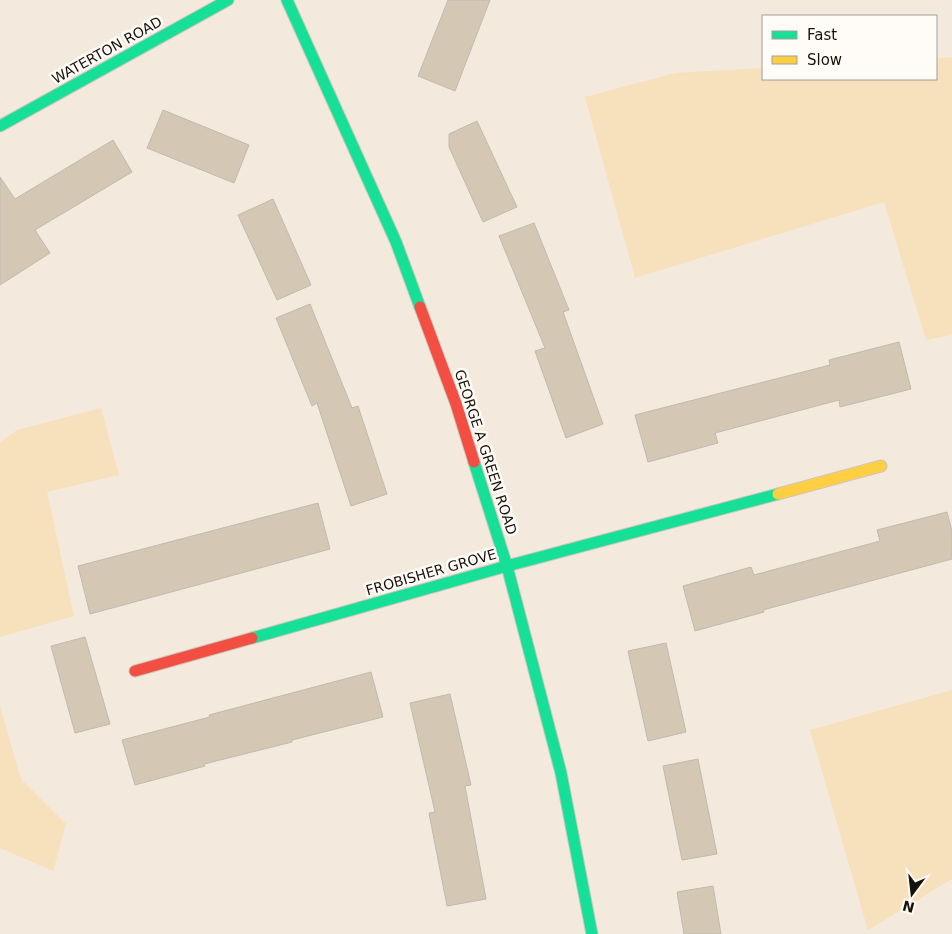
<svg xmlns="http://www.w3.org/2000/svg" width="952" height="934" viewBox="0 0 952 934" font-family="'DejaVu Sans',sans-serif">
  <style>
    .green { fill: #f7e0bc }
    .building { fill: #d4c8b4; stroke: #c0baaf }
    .lines { fill: none; stroke-linecap: round; stroke-linejoin: round }
    .fast-casing { stroke: #cdc6bb; stroke-width: 13 }
    .slow-casing { stroke: #cdc6bb; stroke-width: 13 }
    .jam-casing { stroke: #cdc6bb; stroke-width: 13 }
    .fast { stroke: #16e098; stroke-width: 11 }
    .slow { stroke: #ffcf43; stroke-width: 11 }
    .jam { stroke: #f24e42; stroke-width: 11 }
    .labels { text-anchor: middle; stroke-width: 5; stroke-linejoin: round; paint-order: stroke }
    .street-label { font-size: 14px; fill: #171209; stroke: #fffbf7 }
  </style>
  <rect width="100%" height="100%" fill="#f3eadd"/>
  <!-- green -->
  <g class="green">
    <path d="M952,57V335L926,340L884,202L635,278L585,97L675,73L763,68V79H936V58Z"/>
    <path d="M101,408L119,475L47,492L74,616L0,637V442L17,430Z"/>
    <path d="M952,690V879L868,930L810,730Z"/>
    <path d="M0,706L21,779L66,824L53,871L0,848Z"/>
  </g>
  <!-- building -->
  <g class="building">
    <path d="M448,0H490L455,91L418,76Z"/>
    <path d="M163,110L249,145L234,183L147,148Z"/>
    <path d="M477,121L517,207L483,222L449,147V134Z"/>
    <path d="M113,140L132,172L35,230L50,253L0,285V177L15,199Z"/>
    <path d="M273,199L311,285L277,300L238,215Z"/>
    <path d="M534,223L569,310L563,312L603,424L566,438L535,351L545,348L499,236Z"/>
    <path d="M310,304L352,408L358,406L387,494L351,506L317,403L312,406L276,318Z"/>
    <path d="M899,342L911,389L840,407L839,400L715,433L718,443L648,462L635,415L830,365L829,360Z"/>
    <path d="M318,503L330,549L90,614L78,566Z"/>
    <path d="M947,512L952,531V559L763,610L764,612L695,631L683,586L751,567L754,575L880,541L877,530Z"/>
    <path d="M85,637L110,724L75,733L51,646Z"/>
    <path d="M666,643L686,732L648,741L628,651Z"/>
    <path d="M371,672L383,717L292,740V742L204,764L205,766L135,785L122,740L210,717L209,715Z"/>
    <path d="M450,694L471,785L465,786L486,899L447,906L429,813L435,812L410,703Z"/>
    <path d="M698,759L717,854L682,860L663,766Z"/>
    <path d="M713,886L721,934H684L677,892Z"/>
  </g>
  <g class="lines">
    <!-- fast casing -->
    <g class="fast-casing">
      <g id="fast">
        <path d="M287,0L396,242L420,307"/>
        <path d="M0,126L228,0"/>
        <path d="M474,462L507,566L561,773L592,934"/>
        <path d="M252,638L507,566L778,494"/>
      </g>
    </g>
    <!-- slow casing -->
    <g class="slow-casing">
      <path id="slow" d="M778,494L881,466"/>
    </g>
    <!-- jam casing -->
    <g class="jam-casing">
      <g id="jam">
        <path d="M420,307L456,404L474,462"/>
        <path d="M135,671L252,638"/>
      </g>
    </g>
    <!-- fast -->
    <use href="#fast" class="fast"/>
    <!-- slow -->
    <use href="#slow" class="slow"/>
    <!-- jam -->
    <use href="#jam" class="jam"/>
  </g>
  <g class="labels">
    <!-- street labels -->
    <g class="street-label">
      <text transform="translate(107 50) rotate(-29)" y="5">WATERTON ROAD</text>
      <text transform="translate(486 452) rotate(72)" y="5">GEORGE A GREEN ROAD</text>
      <text transform="translate(431 572) rotate(-16)" y="5">FROBISHER GROVE</text>
    </g>
  </g>
  <!-- legend -->
  <rect x="762" y="15" width="175" height="65" fill="#fffbf7" stroke="#a29e98"/>
  <rect x="772" y="31" width="25" height="8" fill="#16e098" stroke="#a29e98"/>
  <text x="807" y="40" font-size="15" fill="#171209">Fast</text>
  <rect x="772" y="56" width="25" height="8" fill="#ffcf43" stroke="#a29e98"/>
  <text x="807" y="65" font-size="15" fill="#171209">Slow</text>
  <!-- north arrow -->
  <g transform="translate(912 894) rotate(195)" stroke="#fffbf7" stroke-width="4" paint-order="stroke">
  <path d="M0-4L9 19L0 12L-9 19Z" fill="#171209"/>
  <text y="-8" font-size="14" font-weight="bold" text-anchor="middle" fill="#171209">N</text>
  </g>
</svg>
